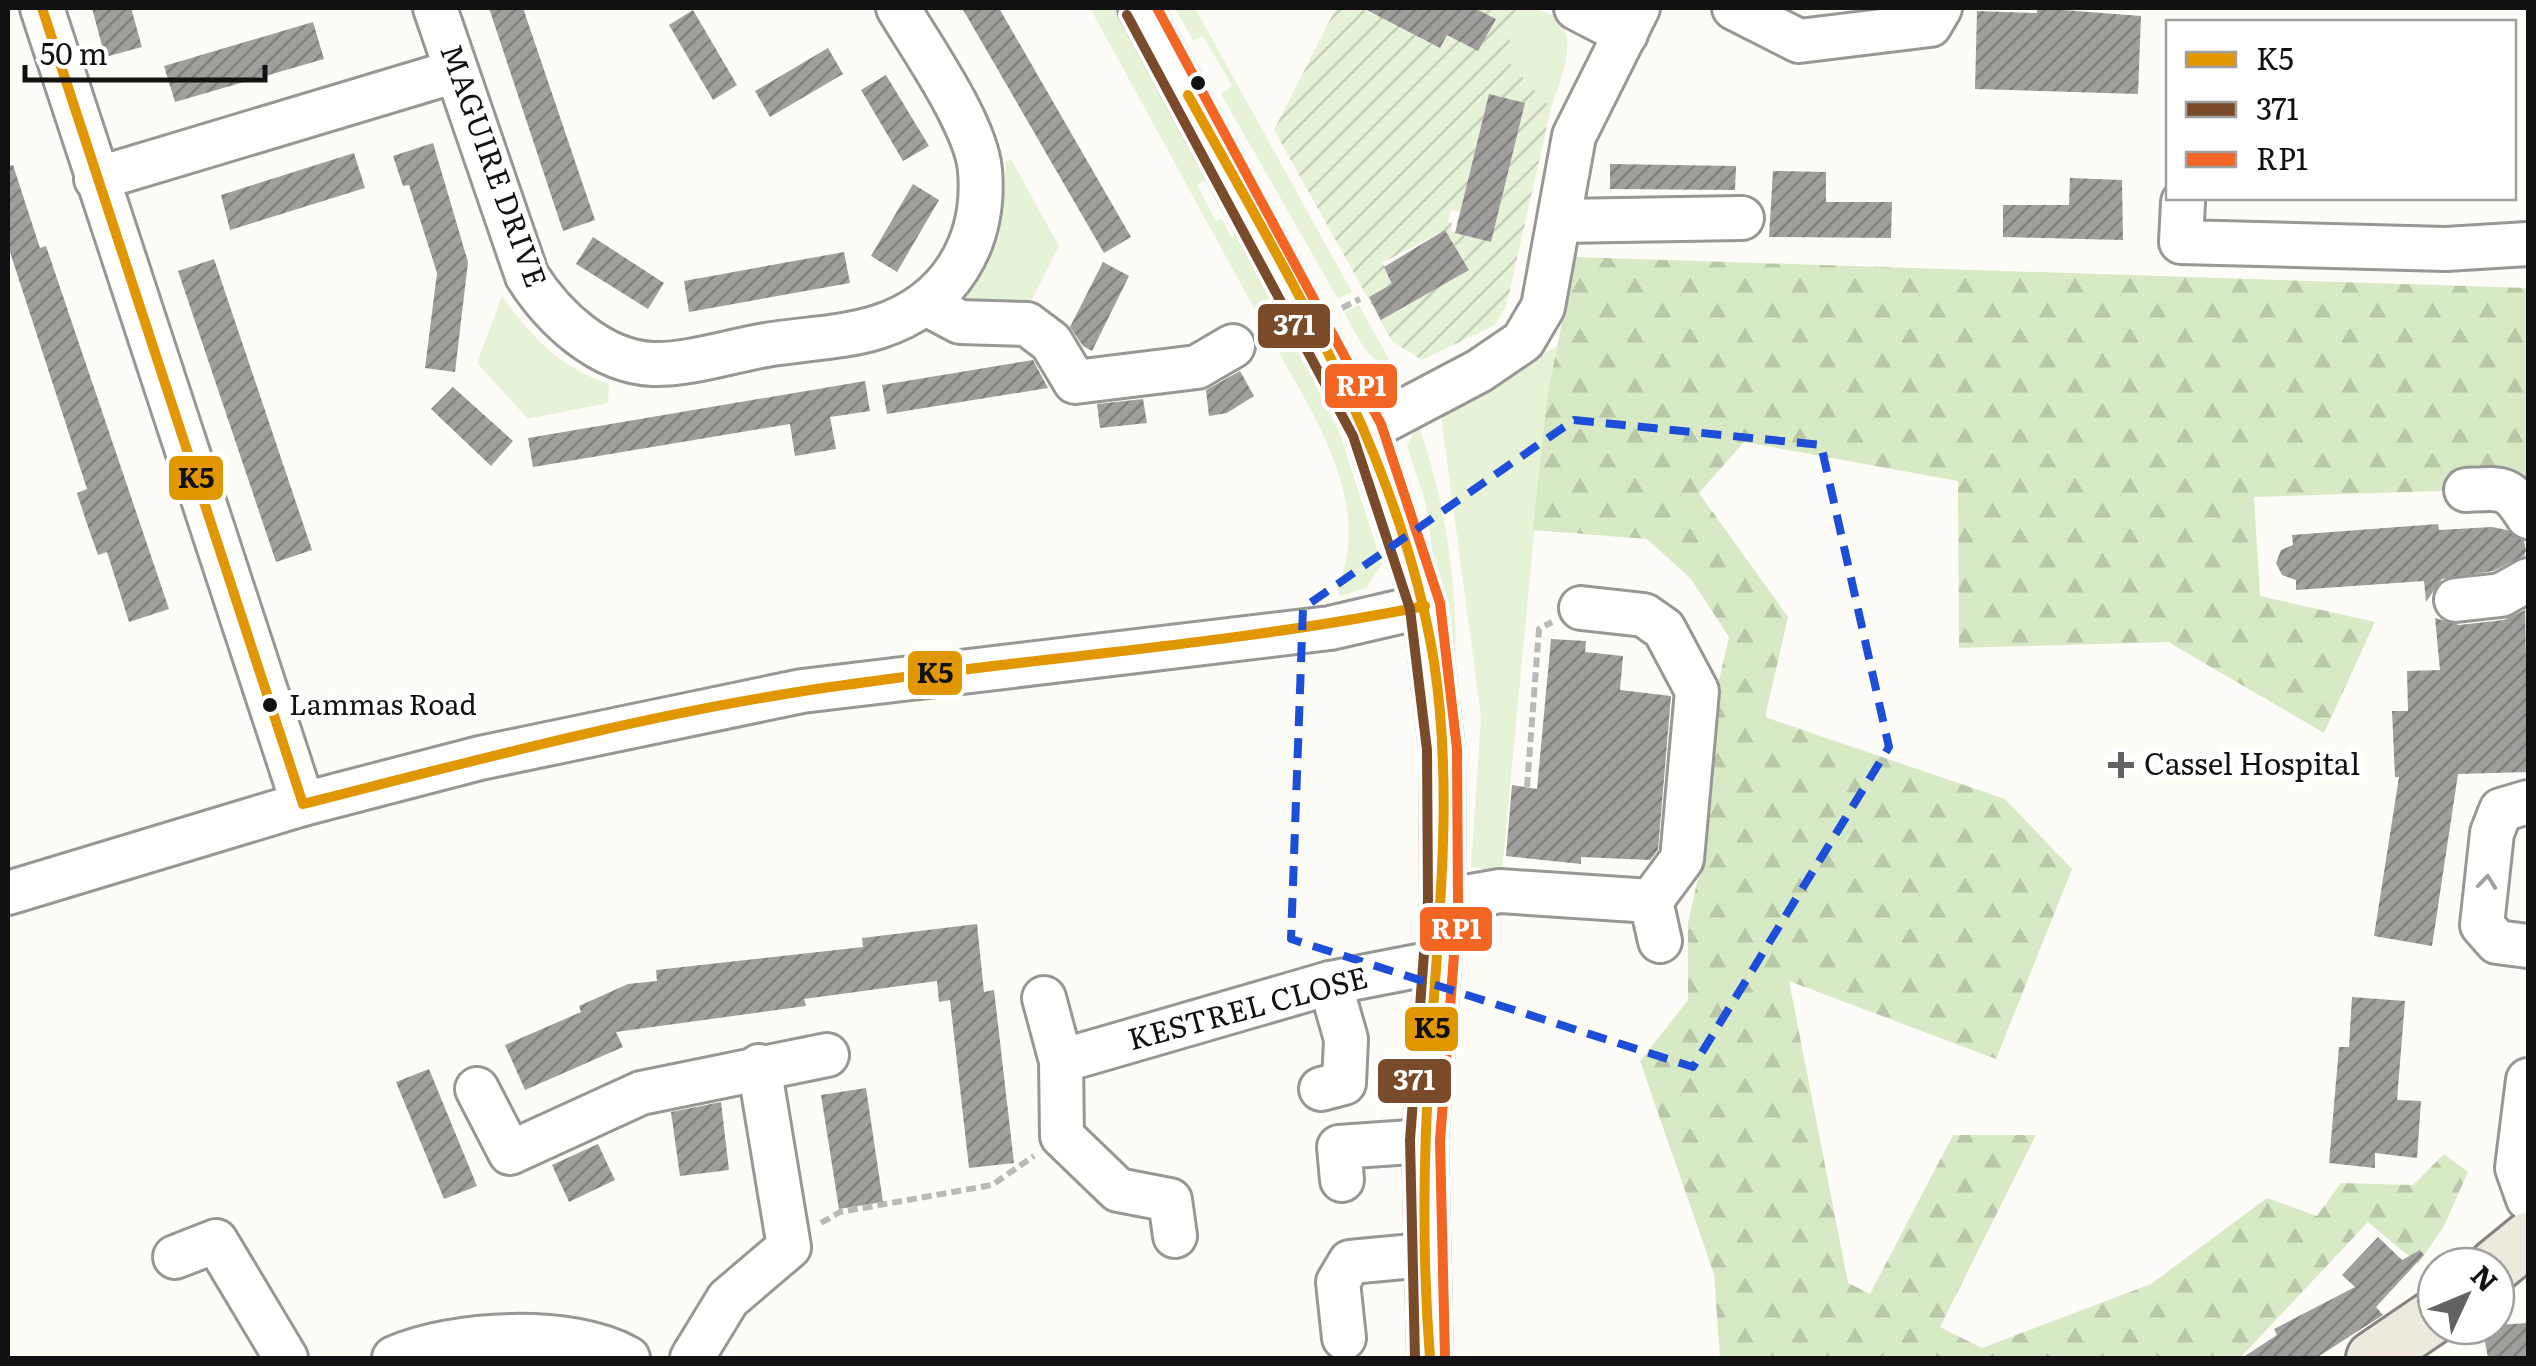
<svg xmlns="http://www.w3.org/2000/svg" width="2536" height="1366" viewBox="0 0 2536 1366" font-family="Literata,serif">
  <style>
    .grass { fill: #e7f3d7 }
    .forest { fill: url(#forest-firs) }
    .garden { fill: url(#garden-furrows); fill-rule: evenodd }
    .building { fill: url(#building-hatch) }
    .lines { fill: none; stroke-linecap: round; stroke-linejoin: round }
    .minor-casing { stroke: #979795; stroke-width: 48 }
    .major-casing { stroke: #858482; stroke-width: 58 }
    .path { stroke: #b9b9b8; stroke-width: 6; stroke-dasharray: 10 5; stroke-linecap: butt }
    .minor { stroke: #fffffe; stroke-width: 42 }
    .major { stroke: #ede9dc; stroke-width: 52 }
    .bus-1-casing { stroke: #fff; stroke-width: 18 }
    .bus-2-casing { stroke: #fff; stroke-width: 18 }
    .bus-3-casing { stroke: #fff; stroke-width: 18 }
    .bus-1 { stroke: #e09702; stroke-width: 10 }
    .bus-2 { stroke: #7a4b2a; stroke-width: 10 }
    .bus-3 { stroke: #f26522; stroke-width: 10 }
    .oneway { stroke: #a0a09f }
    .marked { fill: none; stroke: #1d4ed8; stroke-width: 8; stroke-dasharray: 20 12; stroke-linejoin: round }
    .bus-dot { fill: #111; stroke: #fff; stroke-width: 4 }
    .poi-dot { fill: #646362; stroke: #fff; stroke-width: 4 }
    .labels { text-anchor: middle; stroke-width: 10; stroke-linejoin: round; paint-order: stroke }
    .bus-label { font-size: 28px; fill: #111; stroke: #fff; text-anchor: start }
    .street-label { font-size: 30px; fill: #111; stroke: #fff }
    .poi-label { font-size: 30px; fill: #111; stroke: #fff; text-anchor: start }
    .line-badge { stroke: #fff; stroke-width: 4 }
    .badge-label { font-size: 28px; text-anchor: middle; font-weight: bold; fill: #fff }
    .pale-badge-label { font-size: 28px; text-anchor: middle; font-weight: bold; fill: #111 }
  </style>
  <defs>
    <pattern id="forest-firs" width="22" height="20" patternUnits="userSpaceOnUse" patternTransform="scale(2.5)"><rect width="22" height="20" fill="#d8eac5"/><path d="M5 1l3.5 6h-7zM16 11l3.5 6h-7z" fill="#b8c8a8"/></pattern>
    <pattern id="garden-furrows" width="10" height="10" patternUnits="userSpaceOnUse" patternTransform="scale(2.5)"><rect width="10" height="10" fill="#e7f3d7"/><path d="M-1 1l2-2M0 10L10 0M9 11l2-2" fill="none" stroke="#c5cfb8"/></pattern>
    <pattern id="building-hatch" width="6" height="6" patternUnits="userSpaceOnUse" patternTransform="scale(2.5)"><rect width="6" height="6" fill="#a19f9c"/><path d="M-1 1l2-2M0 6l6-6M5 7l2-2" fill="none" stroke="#82807e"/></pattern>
  </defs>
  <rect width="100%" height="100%" fill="#fdfcf7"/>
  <!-- grass -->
  <g class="grass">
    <path d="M1090,8H1116L1209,178L1197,185L1216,221L1222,219L1231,237L1240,234L1290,332L1272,341Z"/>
    <path d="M1175,8H1195L1352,292L1338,299L1221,94L1232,86L1203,36L1193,41Z"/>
    <path d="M1517,8C1591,8 1566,66 1551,108L1509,62L1510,33Z"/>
    <path d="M1011,159L1059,246L1027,309L1013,315L962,298C999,262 1006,212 1005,162Z"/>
    <path d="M502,296C531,337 560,368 609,384L608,403L528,419L477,363Z"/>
    <path d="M1359,305L1396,372C1367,361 1358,338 1344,312Z"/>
    <path d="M1295,344L1340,434L1382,564L1366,588L1340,596L1337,587C1373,509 1318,422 1279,353Z"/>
    <path d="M1557,346L1547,397L1502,872L1471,867L1481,717L1441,416Z"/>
    <path d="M1418,424C1448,507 1460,600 1454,688L1425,501L1407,446Z"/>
  </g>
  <!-- forest -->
  <path class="forest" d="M1575,257L2528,288V488L2254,497L2260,596L2375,622L2324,733L2168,642L1959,648L1958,481L1744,442L1699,493L1788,617L1765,717L2005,799L2072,869L1996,1059L1789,981L1848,1283L1870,1294L1953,1135H2036L1940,1327L1982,1348L2151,1284L2267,1198L2317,1216L2341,1183L2413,1185L2444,1154L2468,1172L2444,1226L2418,1264L2368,1222L2240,1358H1720L1714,1274L1640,1061L1688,1000V923L1704,851L1709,724L1729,637L1691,579L1647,539L1533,530L1547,397Z"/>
  <!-- garden -->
  <path class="garden" d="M1336,8H1360L1372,14L1376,8H1399L1419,18L1411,33L1439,48L1447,35L1496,19L1474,8H1517L1510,33L1509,62L1551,108L1506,307L1495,325L1422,360L1392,341L1274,130ZM1489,95L1525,104L1491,242L1451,231L1452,223L1448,222L1451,210L1460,212ZM1445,230L1469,269L1411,303L1382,263Z"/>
  <!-- building -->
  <g class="building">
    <path d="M92,8H131L142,47L105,57Z"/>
    <path d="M489,8H523L595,220L563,231Z"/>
    <path d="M962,8H999L1131,237L1104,253Z"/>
    <path d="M1363,8H1474L1496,19L1478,51L1447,35L1440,48Z"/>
    <path d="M2037,8L2141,16L2138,94L1975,89L1977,11L2037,13Z"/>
    <path d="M693,10L737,85L713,100L669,25Z"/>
    <path d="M313,22L324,59L175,102L164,66Z"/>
    <path d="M828,48L843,74L770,117L755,91Z"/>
    <path d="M886,75L929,146L903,161L861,90Z"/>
    <path d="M1489,94L1525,103L1491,242L1455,233Z"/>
    <path d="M433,143L468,262L455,372L425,368L437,273L409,185L403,186L393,156Z"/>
    <path d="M354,153L365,188L230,230L221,195Z"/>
    <path d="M1610,164L1736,166L1735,190L1610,189Z"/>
    <path d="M13,165L40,248L46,246L169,609L129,622L107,552L98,555L87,524L77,493L87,489L8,246V166Z"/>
    <path d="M1773,171L1826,172V202H1892L1891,238L1769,237Z"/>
    <path d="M2070,178L2122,180L2123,240L2003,237V205H2069Z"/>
    <path d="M913,184L939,200L897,272L871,256Z"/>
    <path d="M1445,230L1469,270L1381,320L1369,297L1392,284L1384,267Z"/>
    <path d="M593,237L664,283L648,309L576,264Z"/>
    <path d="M844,252L850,283L689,312L684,281Z"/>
    <path d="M214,259L312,550L276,562L178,271Z"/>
    <path d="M1103,262L1129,276L1092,351L1083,346L1070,327Z"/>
    <path d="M1033,360L1048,388L887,414L882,385Z"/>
    <path d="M1240,371L1254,396L1227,413L1209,416L1206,390Z"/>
    <path d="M865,381L870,411L830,417L836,449L795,456L790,424L533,467L528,438Z"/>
    <path d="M453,387L513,441L491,466L431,409Z"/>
    <path d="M1143,399L1147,423L1100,428L1097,404Z"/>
    <path d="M2438,524L2439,530L2492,527L2507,530L2524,541L2526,551L2524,556L2493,571L2442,579L2426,602L2424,581L2296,590V580L2282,575L2276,563L2281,550L2293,545L2292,535Z"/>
    <path d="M2525,610L2528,772L2458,774L2432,946L2374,936L2399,777H2395L2392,711H2408L2407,671L2440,670L2435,618L2459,625L2504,620Z"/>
    <path d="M1551,639L1586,641L1585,652L1623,656L1620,690L1671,696L1658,850L1650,860L1581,857V864L1506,856L1512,785L1537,789Z"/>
    <path d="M977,924L984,992L994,990L1014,1163L969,1168L950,1000L939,1002L937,981L804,999L806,1006L616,1032L623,1047L525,1090L505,1045L581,1012L579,1006L628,984L657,981L656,970L863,947L862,938Z"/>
    <path d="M2352,997L2405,1001L2397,1100L2421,1101L2417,1158L2375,1153V1168L2329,1163L2339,1047H2349Z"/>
    <path d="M429,1069L477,1186L444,1199L396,1082Z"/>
    <path d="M866,1088L883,1202L839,1209L821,1095Z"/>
    <path d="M721,1102L729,1170L680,1176L671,1112Z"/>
    <path d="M598,1144L615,1180L569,1202L552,1165Z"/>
    <path d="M2378,1237L2402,1260L2420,1250L2424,1255L2376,1307L2383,1315L2316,1358H2242L2277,1335L2274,1329L2355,1287L2342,1275Z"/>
    <path d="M2528,1323V1358H2488L2482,1326Z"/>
  </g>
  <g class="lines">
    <!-- minor casing -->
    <g class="minor-casing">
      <g id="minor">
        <path d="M42,8L303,804"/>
        <path d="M435,8L527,276C553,317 600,362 653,364C689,365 730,351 766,345C802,339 843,338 878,327C950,304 986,243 980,170C976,125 922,48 898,8"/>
        <path d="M1140,8L1367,430L1425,606L1442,749L1443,901L1425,1141L1430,1358"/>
        <path d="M1576,8L1626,34"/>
        <path d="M1734,8L1799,41L1930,25L1940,8"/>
        <path d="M96,179L456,71"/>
        <path d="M2183,202L2181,242L2446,249L2528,244"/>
        <path d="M1559,221L1742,218"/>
        <path d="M926,304L960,322L1027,324L1051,342L1075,382L1197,367L1233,346"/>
        <path d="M1367,430L1479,371L1523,341L1543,307L1574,136L1638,8"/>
        <path d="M2466,490C2502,488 2508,485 2528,517"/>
        <path d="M2456,600L2501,595L2528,580"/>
        <path d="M1581,608L1644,615L1664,629L1697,691L1682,859L1651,901"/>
        <path d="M2528,802L2501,810L2492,833L2482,925L2497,942L2528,946"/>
        <path d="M8,893L303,804L480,758L802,691L1330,628L1425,606"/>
        <path d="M1443,901L1500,891L1651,901L1660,941"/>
        <path d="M1044,998L1061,1061L1062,1136L1118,1190L1170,1200L1175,1236"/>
        <path d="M1061,1061L1330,983L1438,962"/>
        <path d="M2528,1080L2517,1168L2528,1199"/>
        <path d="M477,1089L510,1153L641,1093L827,1055"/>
        <path d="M1321,1089L1344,1083L1346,1039L1330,983"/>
        <path d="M1342,1180L1339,1147L1425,1141"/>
        <path d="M175,1257L216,1241L286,1358"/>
        <path d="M1344,1338L1338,1282L1350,1262L1424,1255"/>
        <path d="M394,1358C453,1332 570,1325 628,1358"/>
        <path d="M692,1358L728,1299L789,1247L759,1066"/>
      </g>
    </g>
    <!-- major casing -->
    <g class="major-casing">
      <g id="major">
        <path d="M2495,1266L2528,1239"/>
        <path d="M2373,1358L2436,1315"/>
      </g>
    </g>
    <!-- path -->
    <g class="path">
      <path d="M1342,308L1360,299"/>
      <path d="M1527,787L1539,629L1552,622"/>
      <path d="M821,1223L840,1212L992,1185L1034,1156"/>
    </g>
    <!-- minor -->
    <use href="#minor" class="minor"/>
    <!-- major -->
    <use href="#major" class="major"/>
    <!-- bus-1 casing -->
    <g class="bus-1-casing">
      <g id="bus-1">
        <path d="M42,8L303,804C469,762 635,717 804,691C1011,659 1220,647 1425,606"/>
        <path d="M1188,95C1287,274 1401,457 1434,662C1454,792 1438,926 1430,1055C1423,1157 1422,1257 1430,1358"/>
      </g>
    </g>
    <!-- bus-2 casing -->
    <g class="bus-2-casing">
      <path id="bus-2" d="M1127,15L1353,436L1410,609L1427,750L1428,900L1410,1140L1415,1358"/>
    </g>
    <!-- bus-3 casing -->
    <g class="bus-3-casing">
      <path id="bus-3" d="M1157,8L1381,424L1440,603L1457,749L1458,902L1440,1141L1445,1358"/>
    </g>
    <!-- bus-1 -->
    <use href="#bus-1" class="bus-1"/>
    <!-- bus-2 -->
    <use href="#bus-2" class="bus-2"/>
    <!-- bus-3 -->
    <use href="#bus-3" class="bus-3"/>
  </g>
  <!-- one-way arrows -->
  <defs><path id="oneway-chevron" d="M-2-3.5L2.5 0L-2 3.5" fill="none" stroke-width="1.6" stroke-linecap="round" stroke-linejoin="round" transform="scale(2.5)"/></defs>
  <use class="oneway" href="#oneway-chevron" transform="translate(2487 882) rotate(-84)"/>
  <!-- marked area -->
  <path class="marked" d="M1574,420L1821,445L1889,747L1693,1067L1291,939L1303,608Z"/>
  <!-- markers -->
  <g class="bus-dot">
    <circle cx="1198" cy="83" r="9"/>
    <circle cx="270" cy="705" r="9"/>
  </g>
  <path class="poi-dot" d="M2116 750h10v10h10v10h-10v10h-10v-10h-10v-10h10z"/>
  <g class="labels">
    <!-- bus labels -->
    <g class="bus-label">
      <text x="289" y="715">Lammas Road</text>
    </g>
    <!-- street labels -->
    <g class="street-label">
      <text transform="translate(493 166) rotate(70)" y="10">MAGUIRE DRIVE</text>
      <text transform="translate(1248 1009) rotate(-15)" y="10">KESTREL CLOSE</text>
    </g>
    <!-- poi labels -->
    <g class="poi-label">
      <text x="2144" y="775">Cassel Hospital</text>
    </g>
  </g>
  <g class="line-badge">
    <rect x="1256" y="302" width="76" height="48" rx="10" fill="#7a4b2a"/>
    <rect x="1323" y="362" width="76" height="48" rx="10" fill="#f26522"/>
    <rect x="167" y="454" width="58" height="48" rx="10" fill="#e09702"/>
    <rect x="906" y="649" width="58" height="48" rx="10" fill="#e09702"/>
    <rect x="1418" y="905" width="76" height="48" rx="10" fill="#f26522"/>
    <rect x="1403" y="1005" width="57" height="48" rx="10" fill="#e09702"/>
    <rect x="1376" y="1057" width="77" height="48" rx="10" fill="#7a4b2a"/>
  </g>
  <g class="badge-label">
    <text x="1294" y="335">371</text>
    <text x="1361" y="396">RP1</text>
    <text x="1456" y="939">RP1</text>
    <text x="1414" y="1090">371</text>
  </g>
  <g class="pale-badge-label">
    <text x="196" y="488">K5</text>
    <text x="935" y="683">K5</text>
    <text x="1432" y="1038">K5</text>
  </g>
  <!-- border -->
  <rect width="2536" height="1366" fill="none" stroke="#111111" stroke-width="20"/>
  <!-- legend -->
  <rect x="2166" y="20" width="350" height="180" fill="#ffffff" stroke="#a0a0a0" stroke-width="2.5"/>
  <rect x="2186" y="52" width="50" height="15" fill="#e09702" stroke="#a0a0a0" stroke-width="2.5"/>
  <text x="2256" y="70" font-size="30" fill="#111111">K5</text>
  <rect x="2186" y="102" width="50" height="15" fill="#7a4b2a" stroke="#a0a0a0" stroke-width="2.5"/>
  <text x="2256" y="120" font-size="30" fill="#111111">371</text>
  <rect x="2186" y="152" width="50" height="15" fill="#f26522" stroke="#a0a0a0" stroke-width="2.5"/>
  <text x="2256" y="170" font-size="30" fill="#111111">RP1</text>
  <!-- north arrow -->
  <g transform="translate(2466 1296) rotate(46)"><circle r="48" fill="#ffffff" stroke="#a0a0a0" stroke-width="2.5"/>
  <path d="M0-8L18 38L0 25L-18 38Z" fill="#646362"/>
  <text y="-15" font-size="28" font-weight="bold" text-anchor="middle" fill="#111111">N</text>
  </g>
  <!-- scale -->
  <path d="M25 65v15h240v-15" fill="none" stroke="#111111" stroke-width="5"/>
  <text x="40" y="65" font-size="30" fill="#111111" stroke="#ffffff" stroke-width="8" paint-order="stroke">50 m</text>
</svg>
